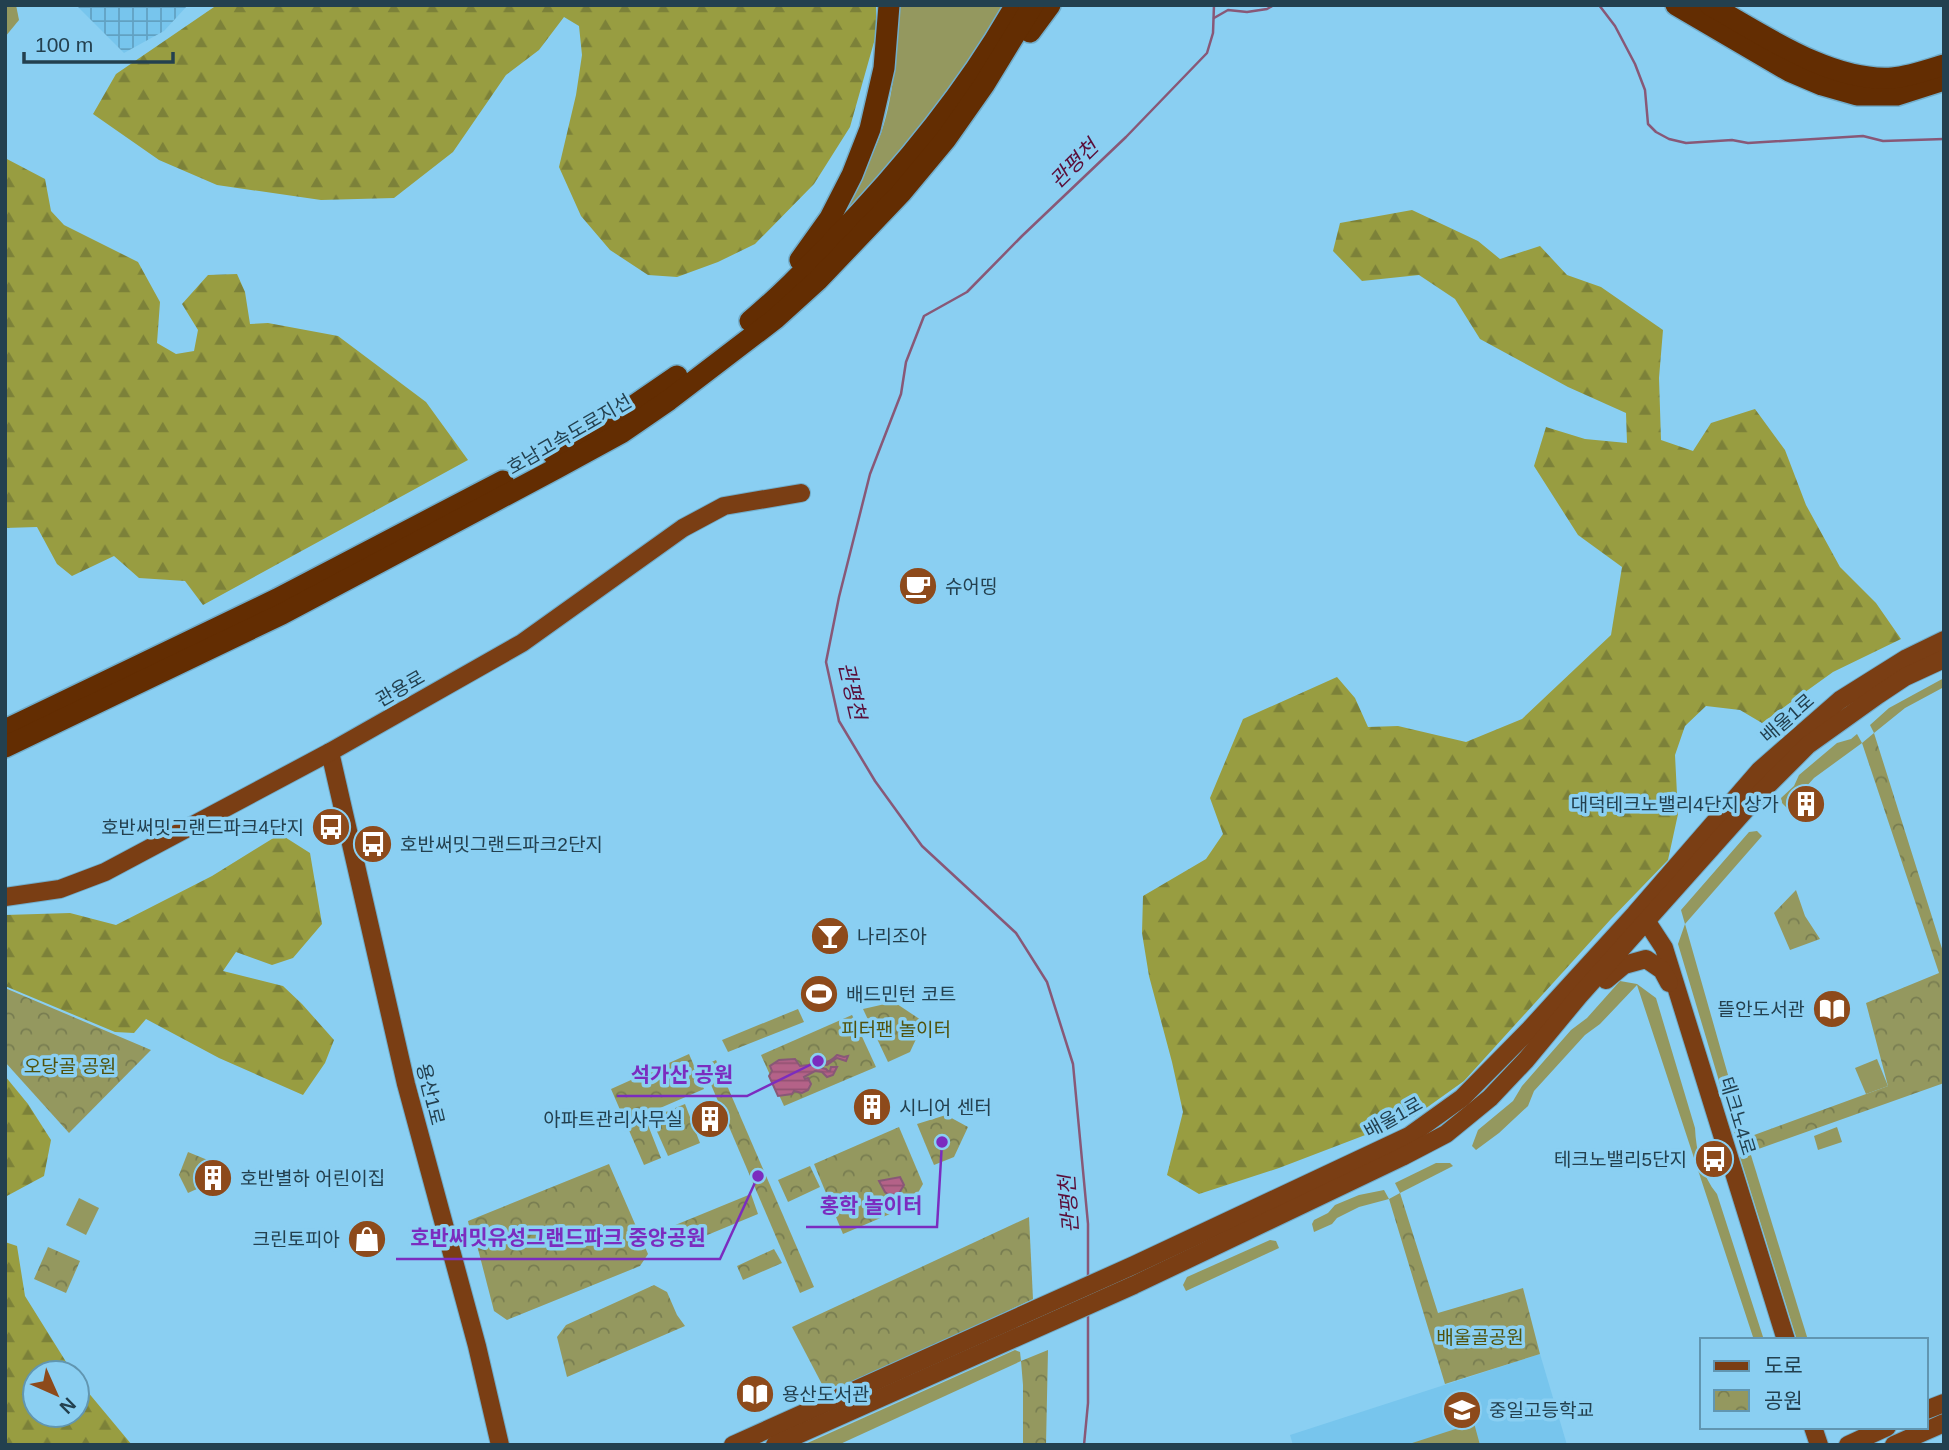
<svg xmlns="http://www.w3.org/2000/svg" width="1949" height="1450" viewBox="0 0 1949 1450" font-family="Arial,'Noto Sans KR',sans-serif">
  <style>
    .built { fill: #77c5ed }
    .industrial { fill: url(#industrial-grid) }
    .grass { fill: #94985f }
    .forest { fill: url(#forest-firs) }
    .park { fill: url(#park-crowns) }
    .water { fill: url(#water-rules); stroke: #885877; stroke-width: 2 }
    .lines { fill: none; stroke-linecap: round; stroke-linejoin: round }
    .stream { stroke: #885877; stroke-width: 2.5 }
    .major-casing { stroke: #71adcb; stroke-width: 20 }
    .highway-casing { stroke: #71adcb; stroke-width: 24 }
    .major { stroke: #7a3e14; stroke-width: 18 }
    .highway { stroke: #632d02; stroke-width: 21 }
    .labels { text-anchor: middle; stroke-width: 7; stroke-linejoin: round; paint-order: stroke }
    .street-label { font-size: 19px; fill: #23404f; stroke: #8acff2 }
    .poi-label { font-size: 19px; fill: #23404f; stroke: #8acff2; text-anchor: start }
    .park-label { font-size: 19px; fill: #50520c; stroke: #8acff2 }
    .water-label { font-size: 21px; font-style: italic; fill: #5a0e39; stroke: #8acff2 }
    .leader { fill: none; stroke: #7b2cbf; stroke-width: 2.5 }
    .callout-dot { fill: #7b2cbf; stroke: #8acff2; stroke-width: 2.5 }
    .callout-label { font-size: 21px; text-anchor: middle; font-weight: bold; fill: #7b2cbf; stroke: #8acff2; stroke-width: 7; stroke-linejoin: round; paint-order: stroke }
  </style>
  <defs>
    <pattern id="industrial-grid" width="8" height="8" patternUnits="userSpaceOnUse" patternTransform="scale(1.75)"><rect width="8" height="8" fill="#77c5ed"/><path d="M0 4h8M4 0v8" fill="none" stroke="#61a1c2"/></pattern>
    <pattern id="forest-firs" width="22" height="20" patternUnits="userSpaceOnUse" patternTransform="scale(1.75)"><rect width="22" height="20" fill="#989d41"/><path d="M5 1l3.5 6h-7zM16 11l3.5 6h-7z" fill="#7c8139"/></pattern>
    <pattern id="park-crowns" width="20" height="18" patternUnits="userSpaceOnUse" patternTransform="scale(1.75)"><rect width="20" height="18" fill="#94985f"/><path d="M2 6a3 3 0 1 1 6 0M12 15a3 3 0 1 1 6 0" fill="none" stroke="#787d51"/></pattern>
    <pattern id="water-rules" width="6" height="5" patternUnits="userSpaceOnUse" patternTransform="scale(1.75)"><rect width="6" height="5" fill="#b46288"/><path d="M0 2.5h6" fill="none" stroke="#925272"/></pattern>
  </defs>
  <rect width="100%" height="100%" fill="#8acff2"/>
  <!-- built -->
  <path class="built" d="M1540,1354L1567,1445H1293L1290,1435Z"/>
  <!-- industrial -->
  <path class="industrial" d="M76,5H188L164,31L124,53Z"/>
  <!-- grass -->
  <g class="grass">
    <path d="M5,5H16L19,20L5,37Z"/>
    <path d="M900,5H1005L974,54L906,148L837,225C852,195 869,165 881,133C895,93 896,47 900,5Z"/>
    <path d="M1944,678V687L1905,708L1874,733L1870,725L1889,708Z"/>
    <path d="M1857,734L1862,743L1814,778L1787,808L1782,803L1781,798L1794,786L1799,775L1837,743L1851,739Z"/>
    <path d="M1757,831L1762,836L1685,924L1746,1138L1737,1141L1678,944L1685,924L1681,910L1749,832Z"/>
    <path d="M823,978L832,1000L815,1007L806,987Z"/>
    <path d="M1620,981L1637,984L1656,998L1695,1128C1696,1151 1702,1176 1717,1194L1764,1340H1754L1637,985L1600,1024L1585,1035L1534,1091L1528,1106L1499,1133L1476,1150L1472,1146L1478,1130L1513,1101L1522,1086L1571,1030L1587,1018Z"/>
    <path d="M1877,1059L1888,1086L1866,1094L1855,1068Z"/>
    <path d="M1837,1127L1842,1142L1818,1150L1814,1136Z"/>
    <path d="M1750,1152L1808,1340H1797L1740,1157Z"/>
    <path d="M1436,1163H1450L1453,1166L1400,1193L1395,1183Z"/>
    <path d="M1384,1190L1389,1199L1359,1207L1337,1218L1332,1224L1314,1232L1312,1224L1314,1220L1328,1213L1335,1205L1359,1195Z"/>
    <path d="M79,1198L99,1208L86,1235L66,1225Z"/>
    <path d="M1270,1240L1276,1241L1279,1248L1186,1291L1183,1285L1187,1277Z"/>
    <path d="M1015,1350L1020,1352L1021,1361L838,1445H803Z"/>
    <path d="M1474,1423L1480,1445H1406Z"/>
  </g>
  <!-- forest -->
  <g class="forest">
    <path d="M217,5H876V35L850,127L814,184L755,244L718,262L677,277L648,275L610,250L581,216L559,167L576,95L582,55L579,26L564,17L539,50L506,75L453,152L394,198L321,200L217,185L159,160L93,114L116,74Z"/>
    <path d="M5,158L45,179L51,211L64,225L138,262L160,302L157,343L176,354L194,351L198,330L182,304L208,275L237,274L245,292L250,324L268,323L338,336L426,402L468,460L203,605L185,581L139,578L114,556L72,576L57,564L37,527L5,528Z"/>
    <path d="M1412,210L1478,241L1500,259L1540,246L1567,275L1601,287L1663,330L1659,378L1661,440L1693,451L1711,423L1755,409L1785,450L1806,505L1840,567L1876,603L1901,639L1833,672L1762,723L1740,710L1706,706L1685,726L1675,755L1678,814L1668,860L1611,919L1464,1081L1415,1116L1279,1168L1199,1194L1167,1175L1183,1112L1172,1062L1149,976L1142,933L1143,896L1206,859L1223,834L1210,798L1243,719L1337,677L1355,698L1368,727L1398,726L1466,742L1522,719L1611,635L1622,567L1578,535L1534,466L1546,427L1585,439L1627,443L1626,413L1568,387L1480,339L1455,299L1419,275L1362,281L1333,251L1340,223Z"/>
    <path d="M280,834L310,853L322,924L293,958L272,965L236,952L223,971L283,986L302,1004L334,1040L325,1063L303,1095L219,1058L146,1019L134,1033L115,1032L5,986V915L70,913L116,925L212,876Z"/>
    <path d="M5,1076L28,1104L51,1140L44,1176L5,1197Z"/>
    <path d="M5,1242L17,1246L25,1296L73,1373H35V1415H77V1379L132,1445H5Z"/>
  </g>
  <!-- park -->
  <g class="park">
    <path d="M1874,733L1944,955V1083L1750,1152L1746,1138L1888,1086L1866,1003L1939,973L1862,743Z"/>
    <path d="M1796,890L1805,916L1820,939L1790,950L1774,913Z"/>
    <path d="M5,988L151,1050L69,1133L5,1062Z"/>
    <path d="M894,1002L924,1022L910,1052L888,1062L863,1009Z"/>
    <path d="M798,1009L804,1022L728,1052L722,1040Z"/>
    <path d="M852,1015L876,1067L784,1106L761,1055Z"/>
    <path d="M689,1054L704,1089L644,1115L661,1158L644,1165L611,1089Z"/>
    <path d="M716,1060L814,1287L800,1293L703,1066Z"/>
    <path d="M685,1104L700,1143L668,1156L651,1118Z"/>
    <path d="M946,1115L968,1127L954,1157L934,1165L917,1124Z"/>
    <path d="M899,1127L923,1184L911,1205L843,1234L814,1164Z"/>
    <path d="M188,1152L210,1161L199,1188L188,1193L179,1175Z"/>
    <path d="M609,1164L648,1254L640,1266L507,1320L494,1311L478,1249L472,1241L468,1221Z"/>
    <path d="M810,1166L820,1187L788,1202L778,1180Z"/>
    <path d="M1400,1193L1438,1313L1523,1288L1540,1354L1445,1384L1389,1199Z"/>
    <path d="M751,1194L758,1214L676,1248L668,1228Z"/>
    <path d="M1029,1217L1033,1299L857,1382L824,1388L792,1327Z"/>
    <path d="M48,1247L80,1261L66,1293L34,1279Z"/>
    <path d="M774,1249L782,1263L743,1280L737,1266Z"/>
    <path d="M654,1285L667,1292L677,1315L685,1326L567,1377L557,1337L566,1325Z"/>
    <path d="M1048,1350L1046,1445H1023V1385L1021,1361Z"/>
  </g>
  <!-- water -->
  <g class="water">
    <path d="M837,1055L844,1057L848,1056L846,1061L837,1058L827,1065L817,1063L816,1067L826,1069L828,1071H830L831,1067H837L833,1075L827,1077L822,1072L815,1071L804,1077L805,1079L808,1078L811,1084L808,1090L802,1093L794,1091L792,1094L778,1096L769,1076L772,1071L770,1066L779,1060L795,1059L800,1066L809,1065L819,1060C828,1063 830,1062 837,1055Z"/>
    <path d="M900,1177L904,1185L895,1200L885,1192L879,1181Z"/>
  </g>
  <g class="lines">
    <!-- stream -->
    <g class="stream">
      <path d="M1599,5L1615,26L1635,64L1645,90L1648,124L1656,132L1669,139L1686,143L1732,140L1748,143L1863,136L1883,141L1944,139"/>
      <path d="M1214,18L1228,10L1247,12L1267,9L1274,5"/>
      <path d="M1088,1278V1224L1073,1064L1047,982L1016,933L922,846L875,781L839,721L826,662L839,597L870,474L901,394L906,362L924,316L967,292L1022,236L1126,137L1207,53L1213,33L1214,5"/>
      <path d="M1084,1445L1088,1403V1312"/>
    </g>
    <!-- major casing -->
    <g class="major-casing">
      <g id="major">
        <path d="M330,752L406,1084L477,1346L500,1445"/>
        <path d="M5,897L60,889L105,872L330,752L522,643L683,528L724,506L801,493"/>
        <path d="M1638,916L1647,922L1664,948L1786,1340"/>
        <path d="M1606,980L1624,965L1646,959L1662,970L1669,983"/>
        <path d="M1926,1410L1944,1403"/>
        <path d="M1813,1427L1819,1445"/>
        <path d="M733,1445L1134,1265L1409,1136L1462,1098L1530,1029L1635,914L1760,770L1840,700L1907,658L1944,640"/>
        <path d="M775,1445L1134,1285L1402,1157L1446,1134L1490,1098L1526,1060L1579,996L1765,788L1808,745L1878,695L1905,677L1944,659"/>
        <path d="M1848,1445L1887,1427"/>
        <path d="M1894,1445L1944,1423"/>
      </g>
    </g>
    <!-- highway casing -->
    <g class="highway-casing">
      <g id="highway">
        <path d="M1676,5L1789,71L1822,85L1857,95H1897L1944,80"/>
        <path d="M1710,5C1762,34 1830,82 1892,78C1908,77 1928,70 1944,65"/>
        <path d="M1030,32L1050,5"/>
        <path d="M800,260L830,218L852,175L870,129L884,68L889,5"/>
        <path d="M750,321C779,297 805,270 831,243C899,173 962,98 1011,13"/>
        <path d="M553,454L610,422L677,376"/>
        <path d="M5,730L277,599L503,481"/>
        <path d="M5,747L282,614L557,468L621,433L669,400L775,319L818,280L901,193L946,139L984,85L1033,5"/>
      </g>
    </g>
    <!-- major -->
    <use href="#major" class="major"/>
    <!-- highway -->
    <use href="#highway" class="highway"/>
  </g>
  <!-- icons -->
  <defs>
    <g id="cafe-disc" transform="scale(2.0125)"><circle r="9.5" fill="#8d4a1b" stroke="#8acff2"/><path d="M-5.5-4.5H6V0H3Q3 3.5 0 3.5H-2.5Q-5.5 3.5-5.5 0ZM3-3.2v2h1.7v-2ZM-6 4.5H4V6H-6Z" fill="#fff"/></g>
    <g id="building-disc" transform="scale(2.0125)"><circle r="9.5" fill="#8d4a1b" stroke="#8acff2"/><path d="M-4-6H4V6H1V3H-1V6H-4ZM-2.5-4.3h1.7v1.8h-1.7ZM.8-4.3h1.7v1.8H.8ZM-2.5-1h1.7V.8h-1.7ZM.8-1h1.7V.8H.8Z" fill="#fff"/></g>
    <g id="bus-disc" transform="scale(2.0125)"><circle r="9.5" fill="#8d4a1b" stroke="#8acff2"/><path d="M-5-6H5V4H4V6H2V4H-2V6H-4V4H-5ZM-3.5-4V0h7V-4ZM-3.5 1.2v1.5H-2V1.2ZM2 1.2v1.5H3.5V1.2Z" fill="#fff"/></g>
    <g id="bar-disc" transform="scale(2.0125)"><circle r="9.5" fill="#8d4a1b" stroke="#8acff2"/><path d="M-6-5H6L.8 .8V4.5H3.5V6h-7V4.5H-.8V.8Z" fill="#fff"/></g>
    <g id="stadium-disc" transform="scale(2.0125)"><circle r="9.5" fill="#8d4a1b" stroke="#8acff2"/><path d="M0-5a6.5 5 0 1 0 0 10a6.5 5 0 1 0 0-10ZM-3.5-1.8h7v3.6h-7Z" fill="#fff"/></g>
    <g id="library-disc" transform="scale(2.0125)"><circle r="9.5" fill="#8d4a1b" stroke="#8acff2"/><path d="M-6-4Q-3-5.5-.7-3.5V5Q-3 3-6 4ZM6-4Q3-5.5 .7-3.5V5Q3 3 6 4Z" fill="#fff"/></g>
    <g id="shop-disc" transform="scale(2.0125)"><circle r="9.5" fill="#8d4a1b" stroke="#8acff2"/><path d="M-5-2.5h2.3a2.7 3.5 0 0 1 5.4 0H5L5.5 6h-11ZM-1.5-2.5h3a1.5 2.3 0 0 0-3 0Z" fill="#fff"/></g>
    <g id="school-disc" transform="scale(2.0125)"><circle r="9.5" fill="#8d4a1b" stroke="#8acff2"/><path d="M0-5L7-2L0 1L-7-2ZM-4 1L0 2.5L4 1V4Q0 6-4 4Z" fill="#fff"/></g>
  </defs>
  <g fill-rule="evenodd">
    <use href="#cafe-disc" x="918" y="586"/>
    <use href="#building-disc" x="1806" y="804"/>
    <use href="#bus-disc" x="331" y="827"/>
    <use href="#bus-disc" x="373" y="844"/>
    <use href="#bar-disc" x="830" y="936"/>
    <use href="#stadium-disc" x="819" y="994"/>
    <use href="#library-disc" x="1832" y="1009"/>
    <use href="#building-disc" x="872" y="1107"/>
    <use href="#building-disc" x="710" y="1119"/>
    <use href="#bus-disc" x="1714" y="1159"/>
    <use href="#building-disc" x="213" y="1178"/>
    <use href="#shop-disc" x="367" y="1239"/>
    <use href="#library-disc" x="755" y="1394"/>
    <use href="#school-disc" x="1462" y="1410"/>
  </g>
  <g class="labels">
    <!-- street labels -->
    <g class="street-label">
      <text transform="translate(569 434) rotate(-30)" y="7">호남고속도로지선</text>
      <text transform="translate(400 688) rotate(-30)" y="7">관용로</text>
      <text transform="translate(1787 718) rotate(-41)" y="7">배울1로</text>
      <text transform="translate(431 1094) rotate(76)" y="7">용산1로</text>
      <text transform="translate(1738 1116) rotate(73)" y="7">테크노4로</text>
      <text transform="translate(1393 1117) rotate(-29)" y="7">배울1로</text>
    </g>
    <!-- poi labels -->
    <g class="poi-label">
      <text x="945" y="593">슈어띵</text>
      <text x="1779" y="811" text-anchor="end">대덕테크노밸리4단지 상가</text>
      <text x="304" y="834" text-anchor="end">호반써밋그랜드파크4단지</text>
      <text x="400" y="851">호반써밋그랜드파크2단지</text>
      <text x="857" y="943">나리조아</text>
      <text x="846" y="1001">배드민턴 코트</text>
      <text x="1805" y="1016" text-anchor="end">뜰안도서관</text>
      <text x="899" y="1114">시니어 센터</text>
      <text x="683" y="1126" text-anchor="end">아파트관리사무실</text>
      <text x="1687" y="1166" text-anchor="end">테크노밸리5단지</text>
      <text x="240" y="1185">호반별하 어린이집</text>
      <text x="340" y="1246" text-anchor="end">크린토피아</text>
      <text x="782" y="1401">용산도서관</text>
      <text x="1489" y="1417">중일고등학교</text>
    </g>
    <!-- park labels -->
    <g class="park-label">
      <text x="896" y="1036">피터팬 놀이터</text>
      <text x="70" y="1073">오당골 공원</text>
      <text x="1480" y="1344">배울골공원</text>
    </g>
    <!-- water labels -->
    <g class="water-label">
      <text transform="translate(1074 164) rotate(-45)" y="7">관평천</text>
      <text transform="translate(852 691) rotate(77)" y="7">관평천</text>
      <text transform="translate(1069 1204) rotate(-94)" y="7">관평천</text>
    </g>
  </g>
  <!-- callouts -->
  <path class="leader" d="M818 1061L747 1096H617M942 1142L937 1227H806M758 1176L720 1259H396"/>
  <g class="callout-dot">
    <circle cx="818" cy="1061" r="7"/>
    <circle cx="942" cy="1142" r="7"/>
    <circle cx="758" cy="1176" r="7"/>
  </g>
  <g class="callout-label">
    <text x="682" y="1082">석가산 공원</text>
    <text x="871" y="1213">홍학 놀이터</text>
    <text x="558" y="1245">호반써밋유성그랜드파크 중앙공원</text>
  </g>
  <!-- border -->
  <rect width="1949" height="1450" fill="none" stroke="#23404f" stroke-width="14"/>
  <!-- legend -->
  <rect x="1700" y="1338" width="228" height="91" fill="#8acff2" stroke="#6196b1" stroke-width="2"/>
  <rect x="1714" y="1361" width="35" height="10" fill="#7a3e14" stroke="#6196b1" stroke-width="2"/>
  <text x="1764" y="1373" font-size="21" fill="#23404f">도로</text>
  <rect x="1714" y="1390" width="35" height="21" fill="url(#park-crowns)" stroke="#6196b1" stroke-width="2"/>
  <text x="1764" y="1408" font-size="21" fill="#23404f">공원</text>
  <!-- north arrow -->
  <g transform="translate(56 1394) rotate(135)"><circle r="33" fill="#8acff2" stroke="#6196b1" stroke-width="2"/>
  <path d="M0-5L12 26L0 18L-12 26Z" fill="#8d4a1b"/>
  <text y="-10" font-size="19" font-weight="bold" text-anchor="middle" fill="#23404f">N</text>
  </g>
  <!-- scale -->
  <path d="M24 52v10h149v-10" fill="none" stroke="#23404f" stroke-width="3.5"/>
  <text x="35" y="52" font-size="21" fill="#23404f" stroke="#8acff2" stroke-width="5" paint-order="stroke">100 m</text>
</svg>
